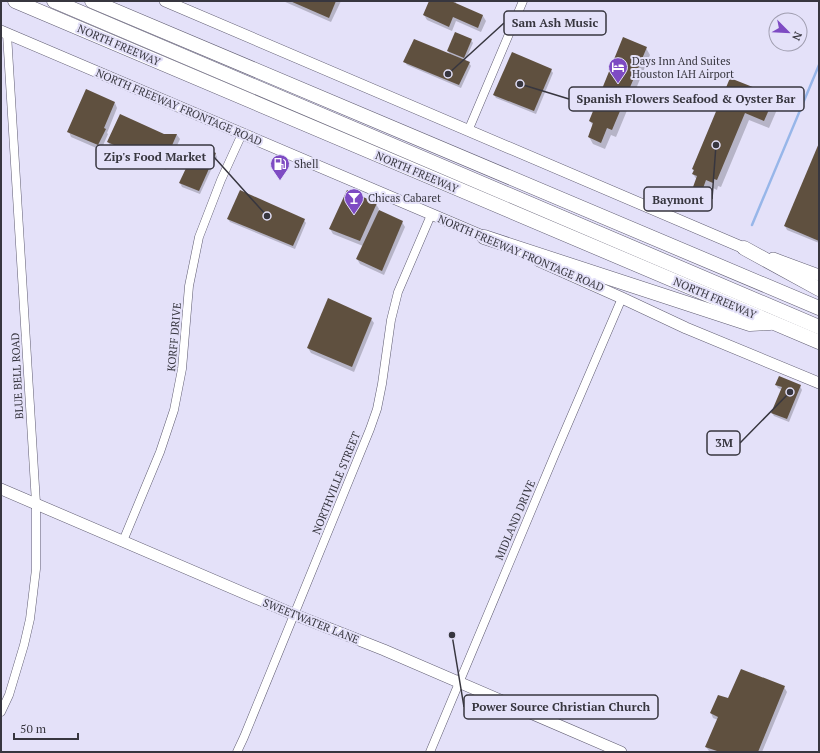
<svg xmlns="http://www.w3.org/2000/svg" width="820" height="753" viewBox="0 0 820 753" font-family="'PT Serif',serif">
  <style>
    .shadow { fill: #0003 }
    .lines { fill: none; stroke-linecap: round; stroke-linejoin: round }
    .stream { stroke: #97b6e9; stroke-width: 2.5 }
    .building { fill: #5f503f }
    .street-casing { stroke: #5f5c71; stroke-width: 9 }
    .secondary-casing { stroke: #5f5c71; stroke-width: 12 }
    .highway-casing { stroke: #5f5c71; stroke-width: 15 }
    .street { stroke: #fff; stroke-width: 8 }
    .secondary { stroke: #fff; stroke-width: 11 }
    .highway { stroke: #fff; stroke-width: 14 }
    .labels { text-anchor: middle; stroke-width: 4; stroke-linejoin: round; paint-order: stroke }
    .street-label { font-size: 11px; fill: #37363f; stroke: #e4e1f9 }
    .poi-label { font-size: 11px; fill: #37363f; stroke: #e4e1f9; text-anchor: start }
    .leader { fill: none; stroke: #37363f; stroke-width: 1.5 }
    .callout-dot { fill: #37363f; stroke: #e4e1f9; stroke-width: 1.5 }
    .callout { fill: #e4e1f9; stroke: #37363f; stroke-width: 1.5 }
    .callout-label { font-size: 12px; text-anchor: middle; font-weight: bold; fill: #37363f }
  </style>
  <rect width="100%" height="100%" fill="#e4e1f9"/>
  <!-- shadow -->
  <g class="shadow">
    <path d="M283,1H341L331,22Z"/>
    <path d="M430,1H457L455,4L483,16L486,21L481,32L456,21L452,31L427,20L424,15Z"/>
    <path d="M471,40L473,43L465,61L469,63L471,66L461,88L407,65L405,62L450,55L448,51Z"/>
    <path d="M646,48L650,55L616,137L611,135L605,149L593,144L589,137L593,126L590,121Z"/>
    <path d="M551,70L553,73L536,114L496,98L494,95Z"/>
    <path d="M731,79L774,97L779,105L769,128L749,120L721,187L718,186L717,190L711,187L706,198L699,194L694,187L697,180L693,174L694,172L693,169Z"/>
    <path d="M115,103L117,108L107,133L108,134L101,150L71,137L69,132Z"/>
    <path d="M164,135H177L180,139L166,170L111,147L108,142Z"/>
    <path d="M819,146V243L787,230L785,226Z"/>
    <path d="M215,153L217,157L200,194L182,187L180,183Z"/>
    <path d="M376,204L379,209L378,211L402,222L405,227L384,275L360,264L357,259L363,246L333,234L330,229Z"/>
    <path d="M228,219L304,220L306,223L295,249L230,222Z"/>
    <path d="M371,319L374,323L354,372L311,353L308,348Z"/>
    <path d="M776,385L800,386L802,390L789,422L774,416L772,413L782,390L778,388Z"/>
    <path d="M784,687L787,692L762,752L709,751L706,747L718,720L713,718L711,713L728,699Z"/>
  </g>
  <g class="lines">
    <!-- stream -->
    <path class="stream" d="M752,225L819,65"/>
  </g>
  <!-- building -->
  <g class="building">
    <path d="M290,1H336L329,18Z"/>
    <path d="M429,1H451L483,15L478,28L453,17L449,27L423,15Z"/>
    <path d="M455,32L472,39L464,58L447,51Z"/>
    <path d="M623,37L647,47L612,130L607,128L601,143L588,137L593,123L589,121Z"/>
    <path d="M414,39L470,62L459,85L403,62Z"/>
    <path d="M512,52L552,69L534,111L493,95Z"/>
    <path d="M730,78L775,96L764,121L745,113L717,180L714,179L713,183L706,180L702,191L693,187L697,176L692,174L694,170L692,169Z"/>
    <path d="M86,89L115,102L104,128L106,129L98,145L67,132Z"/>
    <path d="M120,114L164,134H177L163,166L107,142Z"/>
    <path d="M819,143V241L784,226Z"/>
    <path d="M197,145L216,153L199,191L179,183Z"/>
    <path d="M240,190L305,219L293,246L227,219Z"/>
    <path d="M347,190L377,203L360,241L329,229Z"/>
    <path d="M379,210L403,221L382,271L356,259Z"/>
    <path d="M328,298L372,318L352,367L307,348Z"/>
    <path d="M779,376L801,385L787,419L771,413L782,387L775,385Z"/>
    <path d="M741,669L785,686L758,752H720L705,747L718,717L710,713L718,695L728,698Z"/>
  </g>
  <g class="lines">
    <!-- street casing -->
    <g class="street-casing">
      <g id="street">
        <path d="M468,131L523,1"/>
        <path d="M123,541L160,452L174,410L182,369L189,286L199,237L221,180L242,134"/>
        <path d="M1,712L9,695L24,645L30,619L36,569V503L7,34"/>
        <path d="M237,752L244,737L370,429L377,409L382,384L391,320L398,292L431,215"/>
        <path d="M430,752L555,454L622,298"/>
      </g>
    </g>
    <!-- secondary casing -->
    <g class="secondary-casing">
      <g id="secondary">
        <path d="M165,1L751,251"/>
        <path d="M1,31L492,240"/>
        <path d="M773,258L819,275"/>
        <path d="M539,261L622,298L686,328L819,383"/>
        <path d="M1,489L293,614L384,650L621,752"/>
      </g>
    </g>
    <!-- highway casing -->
    <g class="highway-casing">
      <g id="highway">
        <path d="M15,1L819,342"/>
        <path d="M54,1L819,327"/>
        <path d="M92,1L819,308"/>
        <path d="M484,237L750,324L770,323"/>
        <path d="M744,248L819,289"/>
      </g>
    </g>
    <!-- street -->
    <use href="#street" class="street"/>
    <!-- secondary -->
    <use href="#secondary" class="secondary"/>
    <!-- highway -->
    <use href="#highway" class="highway"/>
  </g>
  <!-- icons -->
  <defs>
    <g id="hotel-pin" transform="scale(1)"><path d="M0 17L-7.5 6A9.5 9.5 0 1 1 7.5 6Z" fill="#7e4bc3" stroke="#e4e1f9"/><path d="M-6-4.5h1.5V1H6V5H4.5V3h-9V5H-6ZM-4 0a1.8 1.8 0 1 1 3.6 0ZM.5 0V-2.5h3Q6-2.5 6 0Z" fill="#fff"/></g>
    <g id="fuel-pin" transform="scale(1)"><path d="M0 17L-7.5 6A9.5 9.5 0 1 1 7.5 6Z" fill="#7e4bc3" stroke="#e4e1f9"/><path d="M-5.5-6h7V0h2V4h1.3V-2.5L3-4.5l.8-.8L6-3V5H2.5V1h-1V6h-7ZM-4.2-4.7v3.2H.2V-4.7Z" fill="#fff"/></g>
    <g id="bar-pin" transform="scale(1)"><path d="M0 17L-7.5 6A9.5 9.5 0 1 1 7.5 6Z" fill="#7e4bc3" stroke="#e4e1f9"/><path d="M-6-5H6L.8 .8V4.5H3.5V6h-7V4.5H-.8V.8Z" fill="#fff"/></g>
  </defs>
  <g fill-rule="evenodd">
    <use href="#hotel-pin" x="618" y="67"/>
    <use href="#fuel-pin" x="280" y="164"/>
    <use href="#bar-pin" x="354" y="198"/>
  </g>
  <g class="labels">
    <!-- street labels -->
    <g class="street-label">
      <text transform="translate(119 45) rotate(23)" y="4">NORTH FREEWAY</text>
      <text transform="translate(179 107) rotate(23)" y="4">NORTH FREEWAY FRONTAGE ROAD</text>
      <text transform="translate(417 172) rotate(23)" y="4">NORTH FREEWAY</text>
      <text transform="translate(521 253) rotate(23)" y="4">NORTH FREEWAY FRONTAGE ROAD</text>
      <text transform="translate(715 298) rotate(23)" y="4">NORTH FREEWAY</text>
      <text transform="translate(174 337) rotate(-85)" y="4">KORFF DRIVE</text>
      <text transform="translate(17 376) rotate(-93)" y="4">BLUE BELL ROAD</text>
      <text transform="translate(336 483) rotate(-68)" y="4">NORTHVILLE STREET</text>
      <text transform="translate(515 520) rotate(-67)" y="4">MIDLAND DRIVE</text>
      <text transform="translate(311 621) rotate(22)" y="4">SWEETWATER LANE</text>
    </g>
    <!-- poi labels -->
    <g class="poi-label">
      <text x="632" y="65">Days Inn And Suites<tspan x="632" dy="13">Houston IAH Airport</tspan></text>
      <text x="294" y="168">Shell</text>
      <text x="368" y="202">Chicas Cabaret</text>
    </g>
  </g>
  <!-- callouts -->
  <path class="leader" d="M448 74L504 23M520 84L569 99M267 216L214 157M716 145L712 199M790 392L740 443M452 635L464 707"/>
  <g class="callout-dot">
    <circle cx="448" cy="74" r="4"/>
    <circle cx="520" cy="84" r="4"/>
    <circle cx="267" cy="216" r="4"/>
    <circle cx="716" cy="145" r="4"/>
    <circle cx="790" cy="392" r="4"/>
    <circle cx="452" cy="635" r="4"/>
  </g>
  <g class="callout">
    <rect x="504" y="11" width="102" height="24" rx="4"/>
    <rect x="569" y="87" width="235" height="24" rx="4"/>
    <rect x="96" y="145" width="118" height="24" rx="4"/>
    <rect x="644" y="187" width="68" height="24" rx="4"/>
    <rect x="707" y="431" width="33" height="24" rx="4"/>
    <rect x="464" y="695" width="194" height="24" rx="4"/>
  </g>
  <g class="callout-label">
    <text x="555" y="27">Sam Ash Music</text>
    <text x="686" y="103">Spanish Flowers Seafood &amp; Oyster Bar</text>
    <text x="155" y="161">Zip's Food Market</text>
    <text x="678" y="204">Baymont</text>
    <text x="724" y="447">3M</text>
    <text x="561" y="711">Power Source Christian Church</text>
  </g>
  <!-- border -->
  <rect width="820" height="753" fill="none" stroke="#37363f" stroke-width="4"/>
  <!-- north arrow -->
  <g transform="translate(788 32) rotate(114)"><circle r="19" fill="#e4e1f9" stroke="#9f9daf"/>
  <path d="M0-3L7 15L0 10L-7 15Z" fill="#7e4bc3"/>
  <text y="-6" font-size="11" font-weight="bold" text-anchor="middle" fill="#37363f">N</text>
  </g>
  <!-- scale -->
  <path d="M14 733v6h64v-6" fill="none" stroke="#37363f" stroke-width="2"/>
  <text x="20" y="733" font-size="12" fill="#37363f" stroke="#e4e1f9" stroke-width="3" paint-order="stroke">50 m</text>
</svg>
